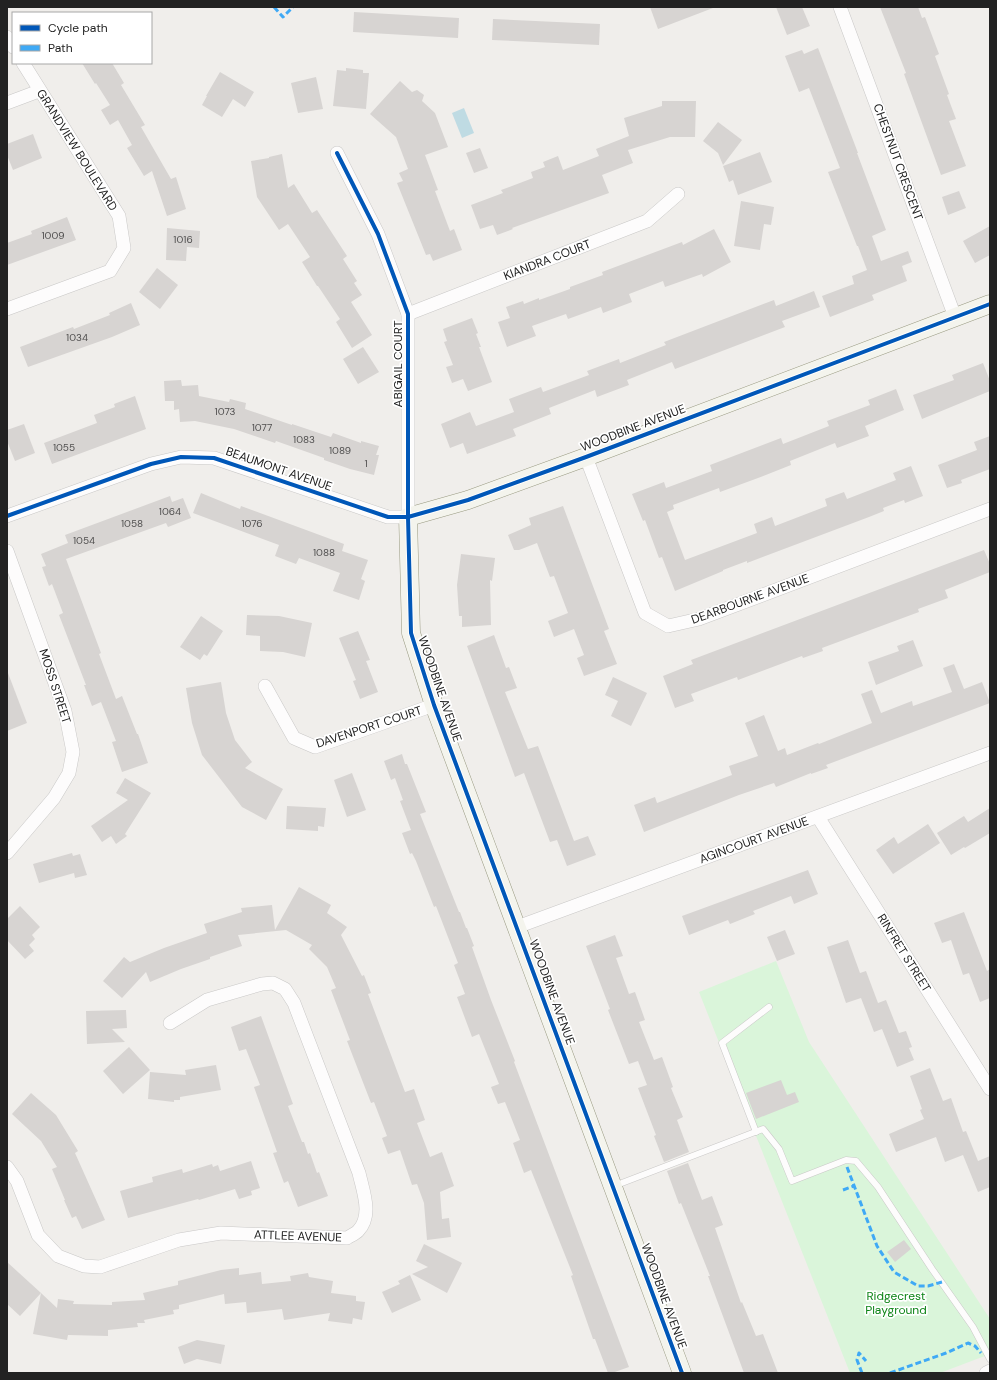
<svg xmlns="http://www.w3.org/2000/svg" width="997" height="1380" viewBox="0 0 997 1380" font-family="'DM Sans',sans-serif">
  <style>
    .park { fill: #daf5da }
    .water { fill: #bfdbe3 }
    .building { fill: #d7d4d2 }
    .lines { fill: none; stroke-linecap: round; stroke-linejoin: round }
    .lane-casing { stroke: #c9c8c7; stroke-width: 7 }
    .street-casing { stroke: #c9c8c7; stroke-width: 14 }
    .secondary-casing { stroke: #999a82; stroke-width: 19 }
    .lane { stroke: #fdfcfc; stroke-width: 6 }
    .street { stroke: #fdfcfc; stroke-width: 13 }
    .secondary { stroke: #f4f4ed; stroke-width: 18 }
    .quiet { stroke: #3fa9f5; stroke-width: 3; stroke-dasharray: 6 3; stroke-linecap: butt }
    .cycleway-casing { stroke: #fff; stroke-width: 6 }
    .cycleway { stroke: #0057b8; stroke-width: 4 }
    .labels { text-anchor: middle; stroke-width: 3.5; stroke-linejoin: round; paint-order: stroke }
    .number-label { font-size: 10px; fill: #4f4e4e }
    .street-label { font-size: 12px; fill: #222; stroke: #fff }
    .park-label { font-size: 12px; fill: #0c8416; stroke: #fff }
  </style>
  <rect width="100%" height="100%" fill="#f0eeeb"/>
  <!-- park -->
  <path class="park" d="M776,961L809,1042L990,1319V1354L940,1373H850L699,992Z"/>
  <!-- water -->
  <path class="water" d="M464,108L474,133L462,138L452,113Z"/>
  <!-- building -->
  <g class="building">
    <path d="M650,7H713V8L658,29Z"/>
    <path d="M776,7H802L810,26L787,35Z"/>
    <path d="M880,7H918L922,18L925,17L939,54L935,56L949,94L947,95L956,119L949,121L966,166L941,175L904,74L906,73Z"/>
    <path d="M354,12L459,18L458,38L353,32Z"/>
    <path d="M493,19L600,24L599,45L492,40Z"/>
    <path d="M818,48L858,153H857L886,230L872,236L881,261L908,251L912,262L902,266L907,281L872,295L874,300L830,317L822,296L854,284L852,276L867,270L858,246H857L828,172L840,168L809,88L799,92L785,56L802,50L804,54Z"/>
    <path d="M82,63H112L124,83L121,85L145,125L141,127L171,179L176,177L186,209L167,216L152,171L144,176L127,148L132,145L118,120L110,125L101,110L110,105L96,83L95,84Z"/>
    <path d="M346,68L363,70V73H369L366,109L333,106L337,70L346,71Z"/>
    <path d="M220,72L254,92L245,107L233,99L222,117L202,105L207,96H206Z"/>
    <path d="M316,77L323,109L298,113L291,83Z"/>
    <path d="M400,81L412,92L417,90L424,95L422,101L435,113L448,147L425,155L438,190L435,191L450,231L454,229L462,250L433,261L430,254L426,255L397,183L403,181L399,173L408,169L396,137L370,114Z"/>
    <path d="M662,101H696L695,137H670L628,150L633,163L602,175L609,193L512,228L513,229L497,235L493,225L480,229L471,205L503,193L501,190L533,178L531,172L545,167L543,162L558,156L563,170L599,156L596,149L629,136L624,118L662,106Z"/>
    <path d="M718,122L742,140L723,165L718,153L703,141Z"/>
    <path d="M33,134L42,158L13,170L7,155V144Z"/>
    <path d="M480,148L488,168L474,173L466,153Z"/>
    <path d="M760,152L772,182L738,195L733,180L729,182L723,166Z"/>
    <path d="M282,154L288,188L294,184L312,213L317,210L347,256L343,259L357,281L354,283L362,295L351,302L372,335L352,348L336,322L340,319L318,286H317L302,262L310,257L288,224L279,230L257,197L251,161L269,158V157Z"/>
    <path d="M959,191L966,208L948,215L942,197Z"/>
    <path d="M741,201L774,207L771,225L764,224L760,250L734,246Z"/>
    <path d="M67,217L76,240L7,265V243L32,234L31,231Z"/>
    <path d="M990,226V255L975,263L963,241Z"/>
    <path d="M167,228L200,231L199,248L187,247L186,261L166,260Z"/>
    <path d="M714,229L731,262L703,277L702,274L665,287L663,281L629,294L632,302L603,313L601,307L568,319L566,314L532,326L536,336L507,347L498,322L510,318L506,307L523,301L524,304L539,298V300L570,289V287L603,275L602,272L682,242L683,245Z"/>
    <path d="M157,268L178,285L160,309L139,292Z"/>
    <path d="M814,291L820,307L782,321L785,327L675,369L672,362L627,380L629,385L597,397L595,390L549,408L551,414L513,429L516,436L467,454L463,443L450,448L441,424L470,412L476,426L514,412L509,399L541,387L543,392L589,375L587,371L619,359L620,363L666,345L664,342L774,300L776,306Z"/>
    <path d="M131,303L140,325L112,337L28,367L20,347L73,327L74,329L110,315L109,313Z"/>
    <path d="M472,318L478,333L476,334L481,347H479L492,382L468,391L463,379L452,383L446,367L453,365L444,342L447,341L443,329Z"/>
    <path d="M363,347L379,372L358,384L343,359Z"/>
    <path d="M983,363L990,381V391L922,419L913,395L954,380L952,375Z"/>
    <path d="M181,380L182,386L198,385L199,396L229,402L230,399L246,403L245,409L292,425V424L331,437L333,433L361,443V441L379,446L376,455H379L374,475L350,469L324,460V458L276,441L275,443L234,429L195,421L180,422L179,409L174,410V401H165L164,381Z"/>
    <path d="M896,389L904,410L865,426L869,436L837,448L835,443L790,461L791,465L758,478L720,492L719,488L673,505L674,509L667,512L685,560L757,533L754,524L772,517L775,526L827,506L825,499L844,492L847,499L896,480L893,473L911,466L923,496L905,503L904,500L883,508L884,511L869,517L747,563V561L723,570V571L675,591L662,557L659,558L645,520L643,521L632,494L664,482L666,488L712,471L710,465L781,438L783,444L829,426L827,421L870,405L868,400Z"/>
    <path d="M135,396L146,429L52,464L44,443L97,423L94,415L115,407L114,404Z"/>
    <path d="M24,424L35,453L15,461L7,441V430Z"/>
    <path d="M990,436V469L961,480L962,483L947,488L938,465L977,450L974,442Z"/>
    <path d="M201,493L240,509L241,506L344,544L342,551L368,560L361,579L365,581L359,600L333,591L340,573L299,558L296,564L275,556L279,545L193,513Z"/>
    <path d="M170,496L172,502L183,498L191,518L168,527L166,523L66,559L101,653L99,654L116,699L122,696L137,734H138L148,763L122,772L112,742L116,741L101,702L92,706L84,685H86L59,615L63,613L52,584L49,586L42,567L46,566L41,554L68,543L65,535Z"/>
    <path d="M563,506L609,629L604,631L617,664L584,676L577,658L584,655L574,629L554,637L548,621L568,613L554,576L550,577L537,543L519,550H514L508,535L531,525L529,518Z"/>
    <path d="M984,550L990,564V572L945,590L948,598L918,609L919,612L822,648L823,651L803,658L802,656L738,680L737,677L691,694L694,701L675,708L663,676L693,664L691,660Z"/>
    <path d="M461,554L495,558L492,581L490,580L491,625L462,627V616H459L457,585Z"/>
    <path d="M247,615L279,616L312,623L305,657L283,652L260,651V636L246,635Z"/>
    <path d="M201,616L223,631L207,656L204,654L200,660L180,647Z"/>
    <path d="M358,631L370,660L366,661L378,692L360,699L353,681L356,680L339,638Z"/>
    <path d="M494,635L506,668L509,667L517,688L505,692L528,749L538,746L574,841L588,836L596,855L567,866L557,840L550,842L524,773L515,777L467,646Z"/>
    <path d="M913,640L923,666L876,685L868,662L899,651L897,646Z"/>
    <path d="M954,664L964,689L982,682L990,703L826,765L828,768L811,774V773L776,787L774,783L739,795L644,832L634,805L655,797L657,803L732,775L729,766L758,756L745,723L764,715L778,751L785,748L787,755L818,743L819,744L872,723L861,694L872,690L881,713L912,701L913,706L952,692L943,668Z"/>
    <path d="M7,673H8L27,723L7,731Z"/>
    <path d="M613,677L647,693L631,726L611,716L618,701L605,695Z"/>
    <path d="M221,682L226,713L235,740L252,762L245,768L283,789L266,820L242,807L202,755L192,723L186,688Z"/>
    <path d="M402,754L405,764H407L426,812L420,814L459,912H460L466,928H467L474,946L472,947L491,1000L515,1061L514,1062L629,1367L612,1373H608L595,1339H593L571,1276L573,1275L531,1170L524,1173L517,1154L513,1143L520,1140L505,1102L498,1104L491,1087L499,1084L479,1034L472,1037L457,997L465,994L454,965L458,963L436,906L434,907L416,861L412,853L410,854L402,833L411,830L400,801L403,800L395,778L391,780L384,761Z"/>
    <path d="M352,773L366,810L347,817L334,780Z"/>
    <path d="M125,778L151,793L125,834L127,836L116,844L111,836L102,842L91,826L128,800L116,793Z"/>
    <path d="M287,806L326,808L324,827L318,826V831L286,829Z"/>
    <path d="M990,808V833L965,848L964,847L951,855L937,833L964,816L968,822Z"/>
    <path d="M928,824L940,843L893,874L876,850L894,837L898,844Z"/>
    <path d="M72,853L73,856L80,854L87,875L75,878L74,873L39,883L33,864Z"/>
    <path d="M808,870L818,894L794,904L791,896L753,911L755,914L730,924L728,920L689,935L682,916Z"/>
    <path d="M299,887L331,905L327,913L347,927L341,935L362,976L364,975L371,993L368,994L405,1092L414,1089L425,1120L417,1123L430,1157L442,1152L454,1186L440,1192L442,1219L449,1218L451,1237L427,1240L424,1203L417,1184L412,1185L400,1150L388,1154L382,1138L387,1136L374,1102L371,1103L347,1041L350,1040L331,990L336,988L327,967L309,949L312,945L286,930L238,935L242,946L210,957V959L181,969L150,982L146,972L122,998L103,981L124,957L130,962L164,948L207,933L204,924L242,912L241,908L272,905L275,930Z"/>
    <path d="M20,906L40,927L32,935L35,939L29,945L34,951L25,959L7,940V919Z"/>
    <path d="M964,912L987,971L990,969V998L980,1002L969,973L963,975L951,940L942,943L934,923Z"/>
    <path d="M785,930L795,954L777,961L767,937Z"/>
    <path d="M615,935L623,956L616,958L629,994L635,992L645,1020L639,1022L654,1060L662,1057L673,1087L671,1088L683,1117L677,1120L689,1152L664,1162L654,1136L656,1135L638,1088L647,1085L638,1061L629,1064L608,1010L610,1009L586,946Z"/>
    <path d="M848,940L860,973L866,971L878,1003L886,1000L899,1033L906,1031L912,1047L909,1048L914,1060L897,1067L882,1029L874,1032L861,998L846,1003L827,947Z"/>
    <path d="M126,1010L127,1028L112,1029L125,1042L87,1044L86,1011Z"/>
    <path d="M261,1016L293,1104L288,1106L302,1142H304L308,1154L310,1153L317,1173L319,1172L328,1196L298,1207L288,1181L284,1183L273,1153L277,1152L254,1087L260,1085L246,1049L239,1051L231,1027Z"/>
    <path d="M129,1047L150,1070L123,1094L103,1071Z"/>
    <path d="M216,1065L221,1090L180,1097V1100H174V1102L148,1099L150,1072L186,1075L185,1070Z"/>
    <path d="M930,1068L943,1101L951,1098L963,1132L966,1131L978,1161L990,1156V1187L978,1192L963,1155L945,1162L936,1137L896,1152L889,1134L924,1119L920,1110L922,1109L910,1076Z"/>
    <path d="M781,1080L787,1095L795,1092L799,1102L756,1119L746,1093Z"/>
    <path d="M31,1093L56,1115L78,1151L75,1153L105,1220L82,1229L76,1216L72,1218L64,1200H65L52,1169L57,1167L41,1141L12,1114Z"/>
    <path d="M251,1161L260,1188L251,1191L252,1195L239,1199L235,1189L199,1200L198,1199L128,1218L120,1191L153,1182L152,1177L182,1169L183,1173L212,1164L213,1167L218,1165L220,1171Z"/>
    <path d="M688,1163L702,1200L712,1196L723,1225L715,1228L741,1303L742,1302L756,1336L763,1334L778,1373H744L708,1276H710L681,1203L679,1204L667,1171Z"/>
    <path d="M904,1240L911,1249L895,1262L887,1252Z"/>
    <path d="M424,1244L462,1263L447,1293L412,1274L428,1267L416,1261Z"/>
    <path d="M7,1262L41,1293L20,1316L7,1304Z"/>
    <path d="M239,1268V1275L261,1272L262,1284L291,1281L290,1276L308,1273L309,1277L333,1281L331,1293L356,1296V1301L365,1302L362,1320L353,1318L352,1324L328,1321L330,1313L284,1320L282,1309L247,1313L246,1302L225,1304L224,1294L179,1305V1309L173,1310L174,1314L144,1320L145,1323H137L138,1327L108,1330V1336L68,1335L67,1340L33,1334L41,1293L57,1308L58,1299L74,1301L73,1304L112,1305V1302L145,1300L143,1293L178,1285V1281L221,1270Z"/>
    <path d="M410,1275L421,1300L392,1313L382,1292L400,1284L398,1281Z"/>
    <path d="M197,1340L225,1345L221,1364L197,1359L184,1364L178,1347Z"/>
  </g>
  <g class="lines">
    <!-- lane casing -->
    <g class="lane-casing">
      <g id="lane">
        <path d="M756,1132L722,1043L769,1007"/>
        <path d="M614,1186L763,1129L779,1149L792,1181L846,1160L856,1161L878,1187L932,1269L973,1327L990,1359"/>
      </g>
    </g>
    <!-- street casing -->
    <g class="street-casing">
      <g id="street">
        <path d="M840,7L955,317"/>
        <path d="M7,37L13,47"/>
        <path d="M7,103L39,91"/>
        <path d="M7,309L110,271L124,248L119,216L23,63"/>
        <path d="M408,314L647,221L678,194"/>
        <path d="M586,457L645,613L668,626L699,619L990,509"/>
        <path d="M7,516L151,464L181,457L214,458L388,517H408V314L378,234L337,153"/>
        <path d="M7,551L65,711L73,752L69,773L54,798L7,853"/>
        <path d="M265,686L294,738L315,747L434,705"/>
        <path d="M818,817L990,1089"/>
        <path d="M517,927L990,753"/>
        <path d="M7,1167L17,1181L38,1235L58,1256L84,1266L100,1267L179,1240L221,1233L347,1238C350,1236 355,1234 358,1231C373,1216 363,1191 359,1173L294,1003L285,989L273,983L262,984L207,1000L170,1023"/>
        <path d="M986,1373L990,1371"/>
      </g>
    </g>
    <!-- secondary casing -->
    <g class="secondary-casing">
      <path id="secondary" d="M682,1373L434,705L411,633L408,517L468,500L586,457L990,304"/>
    </g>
    <!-- lane -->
    <use href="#lane" class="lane"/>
    <!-- street -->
    <use href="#street" class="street"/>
    <!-- secondary -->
    <use href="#secondary" class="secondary"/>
    <!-- quiet -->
    <g class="quiet">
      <path d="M274,7L283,17L293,7"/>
      <path d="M847,1167L877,1246L894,1272L918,1286H928L942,1282"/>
      <path d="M843,1190L854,1186"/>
      <path d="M862,1373L857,1360L859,1353L866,1361"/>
      <path d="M890,1373L946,1353L968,1343L975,1346L981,1353"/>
    </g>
    <!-- cycleway casing -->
    <g class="cycleway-casing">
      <g id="cycleway">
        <path d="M337,153L378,234L408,314V517L411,633L434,705L682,1373"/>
        <path d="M7,516L151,464L181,457L214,458L388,517H408L468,500L586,457L990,304"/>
      </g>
    </g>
    <!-- cycleway -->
    <use href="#cycleway" class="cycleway"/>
  </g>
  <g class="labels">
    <!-- number labels -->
    <g class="number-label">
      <text x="53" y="239">1009</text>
      <text x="183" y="243">1016</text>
      <text x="77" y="341">1034</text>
      <text x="225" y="415">1073</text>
      <text x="262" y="431">1077</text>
      <text x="304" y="443">1083</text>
      <text x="64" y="451">1055</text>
      <text x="340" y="454">1089</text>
      <text x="366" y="467">1</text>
      <text x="170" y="515">1064</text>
      <text x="132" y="527">1058</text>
      <text x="252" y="527">1076</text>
      <text x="84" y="544">1054</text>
      <text x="324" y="556">1088</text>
    </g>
    <!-- street labels -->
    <g class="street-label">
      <text transform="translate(77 150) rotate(58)" y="4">GRANDVIEW BOULEVARD</text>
      <text transform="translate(898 162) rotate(70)" y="4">CHESTNUT CRESCENT</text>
      <text transform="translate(547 260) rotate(-21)" y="4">KIANDRA COURT</text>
      <text transform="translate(398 364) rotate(-90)" y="4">ABIGAIL COURT</text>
      <text transform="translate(633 428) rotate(-21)" y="4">WOODBINE AVENUE</text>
      <text transform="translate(279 469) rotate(19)" y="4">BEAUMONT AVENUE</text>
      <text transform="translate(750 599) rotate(-20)" y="4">DEARBOURNE AVENUE</text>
      <text transform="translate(55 686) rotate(72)" y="4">MOSS STREET</text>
      <text transform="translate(440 689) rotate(71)" y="4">WOODBINE AVENUE</text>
      <text transform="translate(369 727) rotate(-18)" y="4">DAVENPORT COURT</text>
      <text transform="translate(754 840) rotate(-20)" y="4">AGINCOURT AVENUE</text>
      <text transform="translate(904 953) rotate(58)" y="4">RINFRET STREET</text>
      <text transform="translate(552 992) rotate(70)" y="4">WOODBINE AVENUE</text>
      <text transform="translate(298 1236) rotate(2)" y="4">ATTLEE AVENUE</text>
      <text transform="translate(664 1296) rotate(70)" y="4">WOODBINE AVENUE</text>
    </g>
    <!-- park labels -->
    <g class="park-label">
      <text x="896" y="1300">Ridgecrest<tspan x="896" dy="14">Playground</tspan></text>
    </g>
  </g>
  <!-- border -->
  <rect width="997" height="1380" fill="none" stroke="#222222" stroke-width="16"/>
  <!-- legend -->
  <rect x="12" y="12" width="140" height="52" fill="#ffffff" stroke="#a7a7a7"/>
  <rect x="20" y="25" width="20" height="6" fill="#0057b8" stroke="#a7a7a7"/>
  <text x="48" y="32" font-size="12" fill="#222222">Cycle path</text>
  <rect x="20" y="45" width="20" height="6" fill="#3fa9f5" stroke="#a7a7a7"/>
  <text x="48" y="52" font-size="12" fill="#222222">Path</text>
</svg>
